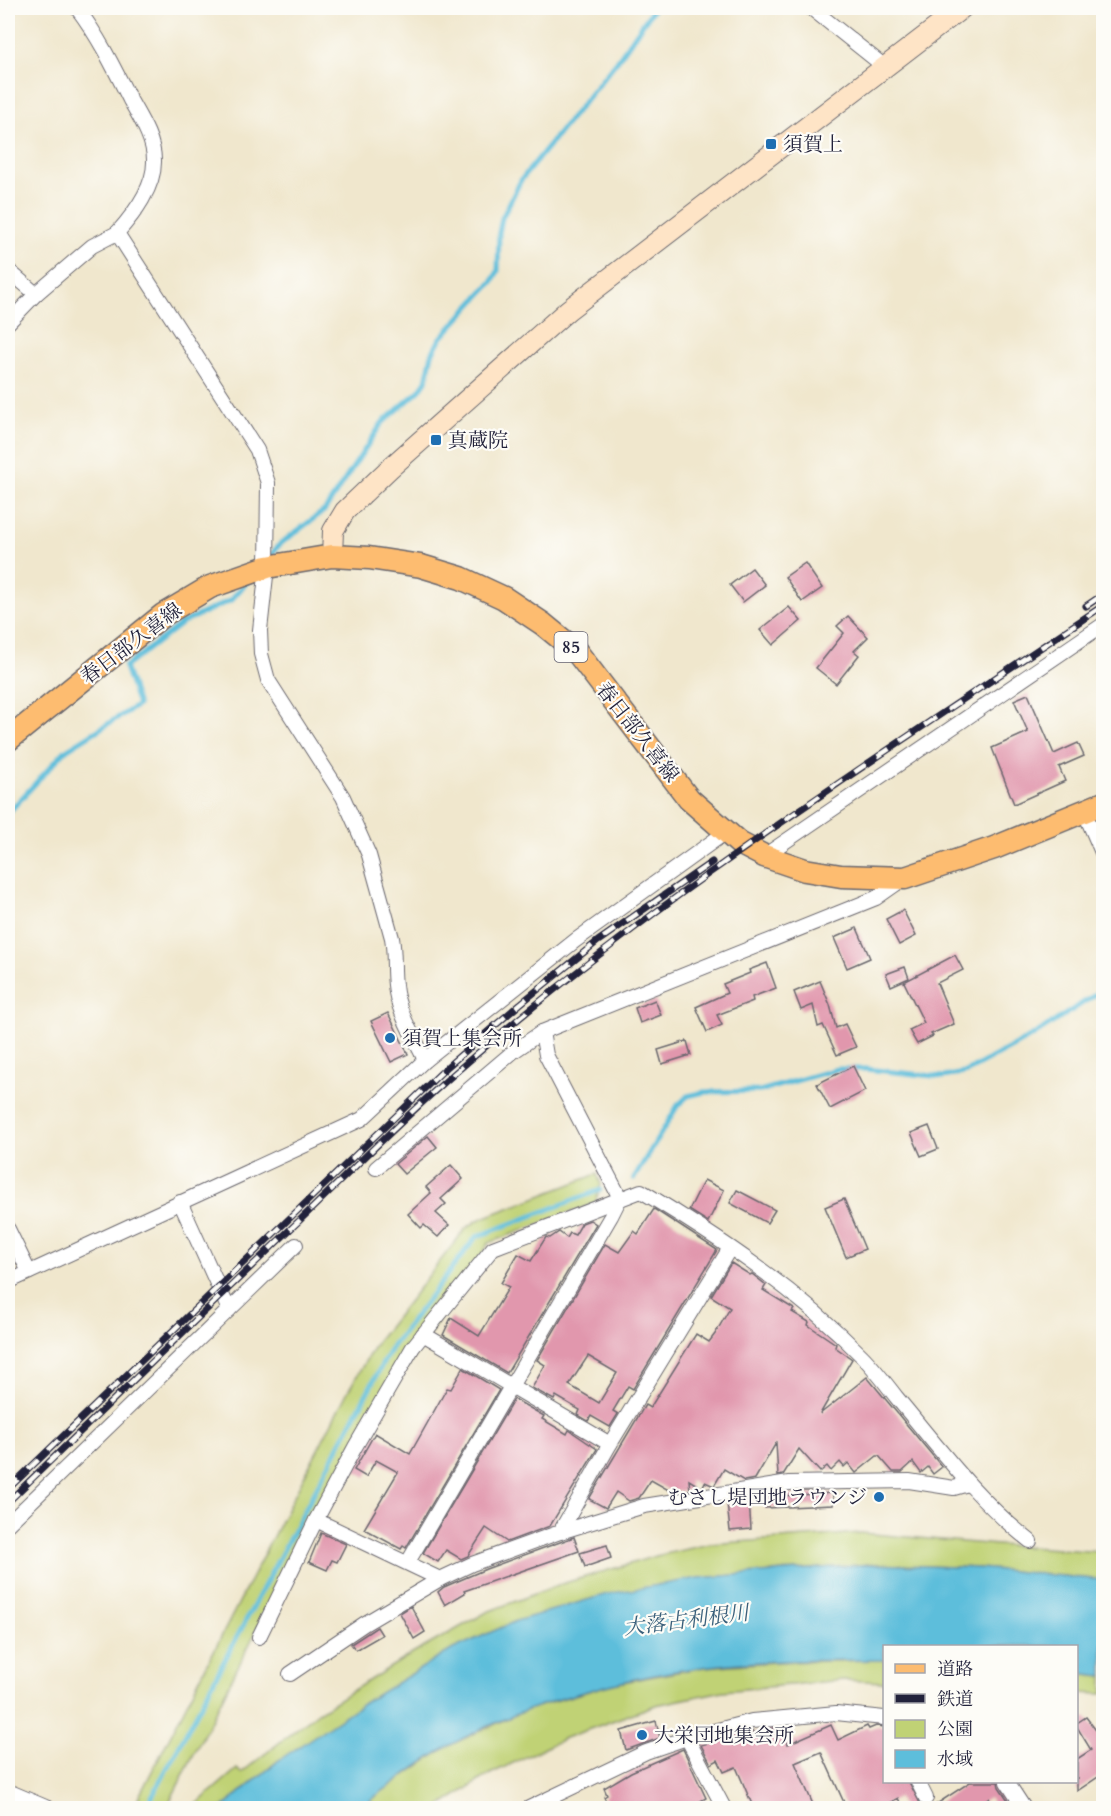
<svg xmlns="http://www.w3.org/2000/svg" width="1111" height="1816" viewBox="0 0 1111 1816" font-family="Cardo,'Noto Serif JP',serif">
  <style>
    .green { fill: #c0d275; stroke: #717a58; stroke-width: 1.5 }
    .water { fill: #5dbedb; stroke: #40708b; stroke-width: 1.5 }
    .lines { fill: none; stroke-linecap: round; stroke-linejoin: round }
    .stream { stroke: #5dbedb; stroke-width: 5 }
    .building { fill: #e197ad; fill-rule: evenodd }
    .street-casing { stroke: #6a676e; stroke-width: 16 }
    .secondary-casing { stroke: #6a676e; stroke-width: 22 }
    .primary-casing { stroke: #6a676e; stroke-width: 25 }
    .street { stroke: #fff; stroke-width: 14 }
    .secondary { stroke: #fee4c6; stroke-width: 20 }
    .primary { stroke: #fdbc70; stroke-width: 22 }
    .rail-casing { stroke: #22223b; stroke-width: 7 }
    .rail { stroke: #fdfcf7; stroke-width: 4.5; stroke-dasharray: 14; stroke-linecap: butt }
    .poi-dot { fill: #1f6fb2; stroke: #fdfcf7; stroke-width: 2 }
    .labels { text-anchor: middle; stroke-width: 4.5; stroke-linejoin: round; paint-order: stroke }
    .shield { fill: #fdfcf7; stroke: #646373; stroke-width: 1.5 }
    .shield-label { font-size: 18px; font-weight: bold; fill: #22223b }
    .poi-label { font-size: 20px; fill: #22223b; stroke: #fdfcf7; text-anchor: start }
    .street-label { font-size: 20px; fill: #22223b; stroke: #fdfcf7 }
    .water-label { font-size: 21px; font-style: italic; fill: #3a607b; stroke: #fdfcf7 }
  </style>
  <rect width="100%" height="100%" fill="#fdfcf7"/>
  <filter id="ink" filterUnits="userSpaceOnUse"><feTurbulence type="fractalNoise" baseFrequency=".0167" numOctaves="2"/><feDisplacementMap in="SourceGraphic" scale="12" xChannelSelector="R" yChannelSelector="G"/><feConvolveMatrix kernelMatrix="1 2 1 2 8 2 1 2 1" color-interpolation-filters="sRGB"/></filter>
  <filter id="wash" filterUnits="userSpaceOnUse"><feTurbulence type="fractalNoise" baseFrequency=".008" numOctaves="4" result="noise"/><feDisplacementMap in="SourceGraphic" scale="24" xChannelSelector="R" yChannelSelector="G"/><feGaussianBlur stdDeviation="1.35" result="paint"/><feColorMatrix in="noise" values="0 0 0 0 0 0 0 0 0 0 0 0 0 0 0 0 0 1.4 0 .05"/><feComposite in="paint" operator="in"/></filter>
  <g filter="url(#wash)">
    <rect width="100%" height="100%" fill="#f0e7cd"/>
    <!-- green -->
    <g class="green">
      <path d="M597,1174L601,1184L595,1203L489,1243L329,1487L168,1805L174,1808H133L348,1391L376,1343L466,1228L480,1219Z"/>
      <path d="M861,1533L998,1545L1103,1552V1580L980,1568L871,1564L698,1578L279,1760L222,1808H192L237,1769L241,1773L318,1712L405,1658L487,1612L558,1585L656,1556L710,1544Z"/>
      <path d="M884,1660V1682L843,1680L723,1691L656,1705L565,1738L488,1775L438,1808H376L369,1800L448,1746L528,1709L612,1684L704,1667L775,1662Z"/>
      <path d="M1076,1673L1103,1676V1694L1077,1693Z"/>
    </g>
    <!-- water -->
    <path class="water" d="M871,1564L980,1568L1103,1580V1676L1077,1673L1076,1646H884V1660C824,1661 763,1659 703,1667C620,1678 522,1705 449,1746C421,1762 396,1782 370,1800L376,1808H222L279,1760L365,1702L453,1649L516,1621L607,1594L698,1578Z"/>
    <g class="lines">
      <!-- stream -->
      <g class="stream">
        <path d="M270,556L280,544L325,510L382,423L419,391L426,381L432,354L440,339L492,282L498,271L499,233L502,218L521,180L617,61L654,8"/>
        <path d="M8,813L66,750L138,705L125,667L182,623L231,600L246,583"/>
        <path d="M634,1178L678,1105L688,1096L704,1092L760,1091L837,1069H865L943,1077L964,1073L1034,1035L1104,989"/>
        <path d="M146,1808L391,1348L476,1237L600,1190"/>
      </g>
    </g>
    <g id="blocks">
      <!-- building -->
      <g class="building">
        <path d="M805,563L822,588L802,602L785,577Z"/>
        <path d="M752,568L765,585L743,602L730,585Z"/>
        <path d="M789,607L801,621L773,645L760,630Z"/>
        <path d="M848,616L868,637L854,651L859,655L836,684L816,668L844,633L837,626Z"/>
        <path d="M1028,694L1054,754L1078,743L1084,756L1059,767L1065,781L1014,804L992,748L1028,732L1014,700Z"/>
        <path d="M903,910L916,936L899,945L886,919Z"/>
        <path d="M857,928L870,958L847,968L834,938Z"/>
        <path d="M955,955L963,970L937,983L954,1024L931,1034L933,1036L917,1044L909,1030L924,1023L904,982Z"/>
        <path d="M767,963L776,988L752,997L753,1001L717,1015L722,1025L707,1032L696,1007L727,993L723,984L750,973L749,970Z"/>
        <path d="M905,967L909,978L891,986L886,974Z"/>
        <path d="M820,981L830,1005L836,1028L845,1024L856,1047L837,1055L823,1025L818,1027L813,1005L801,1010L794,992Z"/>
        <path d="M655,1000L661,1015L640,1023L635,1008Z"/>
        <path d="M388,1013L408,1054L391,1062L371,1021Z"/>
        <path d="M687,1041L691,1055L662,1064L658,1050Z"/>
        <path d="M853,1066L865,1091L830,1109L817,1084Z"/>
        <path d="M929,1126L938,1149L921,1156L911,1133Z"/>
        <path d="M428,1136L437,1147L404,1174L395,1164Z"/>
        <path d="M451,1165L463,1179L441,1199L446,1204L436,1213L449,1225L438,1237L424,1225L421,1228L408,1214L431,1193L426,1187Z"/>
        <path d="M704,1180L724,1190L708,1222L689,1210Z"/>
        <path d="M737,1190L775,1210L767,1223L730,1203Z"/>
        <path d="M844,1199L865,1249L846,1257L825,1207Z"/>
        <path d="M654,1209L717,1250L633,1389L628,1386L613,1411L618,1414L610,1427L591,1416L588,1421L578,1415L580,1410L556,1396L554,1400L532,1388L545,1365L537,1360L605,1244L619,1252L634,1231L638,1234ZM588,1356L617,1373L599,1403L569,1385Z"/>
        <path d="M590,1220L596,1224L507,1373L443,1335L451,1318L479,1336L509,1287L501,1283L518,1254L531,1261L546,1237L550,1238L559,1232L567,1238L570,1233L575,1235L582,1223Z"/>
        <path d="M731,1263L750,1275L752,1274L766,1285L763,1290L794,1309L792,1312L809,1322L808,1325L836,1344L835,1347L852,1359L820,1414L867,1377L942,1467L933,1474L928,1467L921,1473L913,1462L902,1472H893L879,1456H877L856,1473L848,1463L844,1467L840,1462L831,1471L827,1466L820,1472L799,1449L783,1475L778,1476L776,1443L755,1479L744,1481L724,1469L714,1486L705,1482L702,1488L689,1480L690,1490L672,1492L651,1480L639,1498L629,1501L616,1492L606,1508L589,1499L645,1405L650,1408L696,1334L709,1342L715,1334L730,1308L711,1296Z"/>
        <path d="M463,1368L499,1390L406,1548L403,1546L401,1549L364,1529L398,1472L376,1460L366,1477L354,1470L375,1433L410,1454L447,1388L451,1389Z"/>
        <path d="M514,1399L544,1416L542,1419L567,1434L569,1430L597,1449L550,1526L507,1542L486,1528L468,1556L461,1559L446,1550L438,1562L423,1553Z"/>
        <path d="M833,1493V1505L765,1508L764,1497Z"/>
        <path d="M749,1500L751,1529L730,1531L727,1503Z"/>
        <path d="M321,1533L346,1544L337,1562L332,1560L327,1570L309,1562Z"/>
        <path d="M574,1537L579,1551L464,1591L465,1593L445,1605L438,1592L444,1587L486,1569Z"/>
        <path d="M607,1545L611,1558L585,1567L580,1553Z"/>
        <path d="M411,1606L425,1632L414,1639L400,1613Z"/>
        <path d="M377,1627L382,1635L356,1650L351,1644Z"/>
        <path d="M1086,1717L1104,1741V1773L1077,1791V1759L1091,1750L1077,1727V1723Z"/>
        <path d="M656,1721L660,1738L626,1750L621,1731Z"/>
        <path d="M831,1725L838,1740L867,1726L869,1729L876,1726L885,1727V1782H909L923,1809H903L898,1798L879,1809H847L821,1752L795,1763L815,1809H754L736,1767L724,1772L718,1760L711,1764L701,1745L752,1730L753,1734L765,1729L777,1728L778,1730L781,1729L788,1744Z"/>
        <path d="M683,1749L706,1798L687,1809H610L604,1797L607,1795L604,1788L631,1772Z"/>
        <path d="M970,1782H998L999,1787L1014,1809H995L989,1798L973,1809H929Z"/>
      </g>
    </g>
  </g>
  <g filter="url(#ink)">
    <use href="#blocks" fill-opacity="0" stroke="#6a676e" stroke-width="1.5"/>
    <g class="lines">
      <!-- street casing -->
      <g class="street-casing">
        <g id="street">
          <path d="M77,8C99,37 114,68 130,100C140,118 154,139 154,160C155,187 134,214 117,233L257,450L268,483L267,567L260,630L261,654L268,680L343,797L369,855L392,938C395,954 393,969 395,985C397,1011 414,1037 425,1060"/>
          <path d="M811,8L885,67"/>
          <path d="M8,270L36,294L92,246L117,233"/>
          <path d="M8,323L36,294"/>
          <path d="M1084,811L1104,857"/>
          <path d="M764,856L1104,624"/>
          <path d="M376,1168L514,1051L542,1032"/>
          <path d="M180,1202L229,1310"/>
          <path d="M8,1229L29,1272"/>
          <path d="M8,1282L362,1119L425,1060L576,940L726,832"/>
          <path d="M423,1334L610,1444"/>
          <path d="M8,1524L296,1245"/>
          <path d="M560,1532L610,1444L730,1248"/>
          <path d="M408,1562L611,1216L620,1198L546,1055L542,1032L876,898L903,879"/>
          <path d="M440,1579L316,1520L355,1447L413,1347L493,1248L641,1191C720,1238 797,1290 862,1356C875,1369 886,1384 897,1398C939,1448 978,1501 1030,1541"/>
          <path d="M259,1637L316,1520"/>
          <path d="M290,1674L364,1624L440,1579L472,1564L560,1532L644,1506L789,1483L909,1481L954,1488L968,1484"/>
          <path d="M687,1738L724,1808"/>
          <path d="M918,1782L926,1798"/>
          <path d="M1007,1782L1024,1808"/>
          <path d="M8,1791L48,1808"/>
          <path d="M529,1808L646,1752L687,1738L752,1721L836,1713L884,1718"/>
        </g>
      </g>
      <!-- secondary casing -->
      <g class="secondary-casing">
        <path id="secondary" d="M332,556L333,531L345,511L390,468L568,310L962,8"/>
      </g>
      <!-- primary casing -->
      <g class="primary-casing">
        <path id="primary" d="M8,740L163,615L210,587L267,567L332,556L369,558L421,566L461,578L504,598L543,624L576,651L689,799L739,843L764,856L805,870L841,876L905,878L994,848L1104,803"/>
      </g>
      <!-- street -->
      <use href="#street" class="street"/>
      <!-- secondary -->
      <use href="#secondary" class="secondary"/>
      <!-- primary -->
      <use href="#primary" class="primary"/>
      <!-- rail casing -->
      <g class="rail-casing">
        <g id="rail">
          <path d="M1086,606L1104,594"/>
          <path d="M8,1489L448,1066L520,1004L598,941L712,862"/>
          <path d="M8,1502C105,1408 202,1313 300,1220C352,1170 402,1119 456,1072C655,897 884,754 1104,605"/>
        </g>
      </g>
      <!-- rail -->
      <use href="#rail" class="rail"/>
    </g>
  </g>
  <!-- markers -->
  <g class="poi-dot">
    <rect x="765" y="138" width="12" height="12" rx="3"/>
    <rect x="430" y="434" width="12" height="12" rx="3"/>
    <circle cx="390" cy="1038" r="6"/>
    <circle cx="879" cy="1497" r="6"/>
    <circle cx="642" cy="1735" r="6"/>
  </g>
  <g class="labels">
    <!-- shield labels -->
    <rect class="shield" x="554.5" y="632" width="33" height="30" rx="4.5"/>
    <g class="shield-label">
      <text x="571" y="653">85</text>
    </g>
    <!-- poi labels -->
    <g class="poi-label">
      <text x="783" y="151">須賀上</text>
      <text x="448" y="447">真蔵院</text>
      <text x="402" y="1045">須賀上集会所</text>
      <text x="867" y="1504" text-anchor="end">むさし堤団地ラウンジ</text>
      <text x="654" y="1742">大栄団地集会所</text>
    </g>
    <!-- street labels -->
    <g class="street-label">
      <text transform="translate(131 643) rotate(-37)" y="7">春日部久喜線</text>
      <text transform="translate(638 732) rotate(52)" y="7">春日部久喜線</text>
    </g>
    <!-- water labels -->
    <g class="water-label">
      <text transform="translate(686 1620) rotate(-7)" y="7">大落古利根川</text>
    </g>
  </g>
  <!-- margin -->
  <rect width="1111" height="1816" fill="none" stroke="#fdfcf7" stroke-width="30"/>
  <!-- legend -->
  <rect x="883" y="1645" width="195" height="138" fill="#fdfcf7" stroke="#a5a5ac" stroke-width="1.5"/>
  <rect x="895" y="1664" width="30" height="9" fill="#fdbc70" stroke="#a5a5ac" stroke-width="1.5"/>
  <text x="937" y="1675" font-size="18" fill="#22223b">道路</text>
  <rect x="895" y="1694" width="30" height="9" fill="#22223b" stroke="#a5a5ac" stroke-width="1.5"/>
  <text x="937" y="1705" font-size="18" fill="#22223b">鉄道</text>
  <rect x="895" y="1720" width="30" height="18" fill="#c0d275" stroke="#a5a5ac" stroke-width="1.5"/>
  <text x="937" y="1735" font-size="18" fill="#22223b">公園</text>
  <rect x="895" y="1750" width="30" height="18" fill="#5dbedb" stroke="#a5a5ac" stroke-width="1.5"/>
  <text x="937" y="1765" font-size="18" fill="#22223b">水域</text>
</svg>
